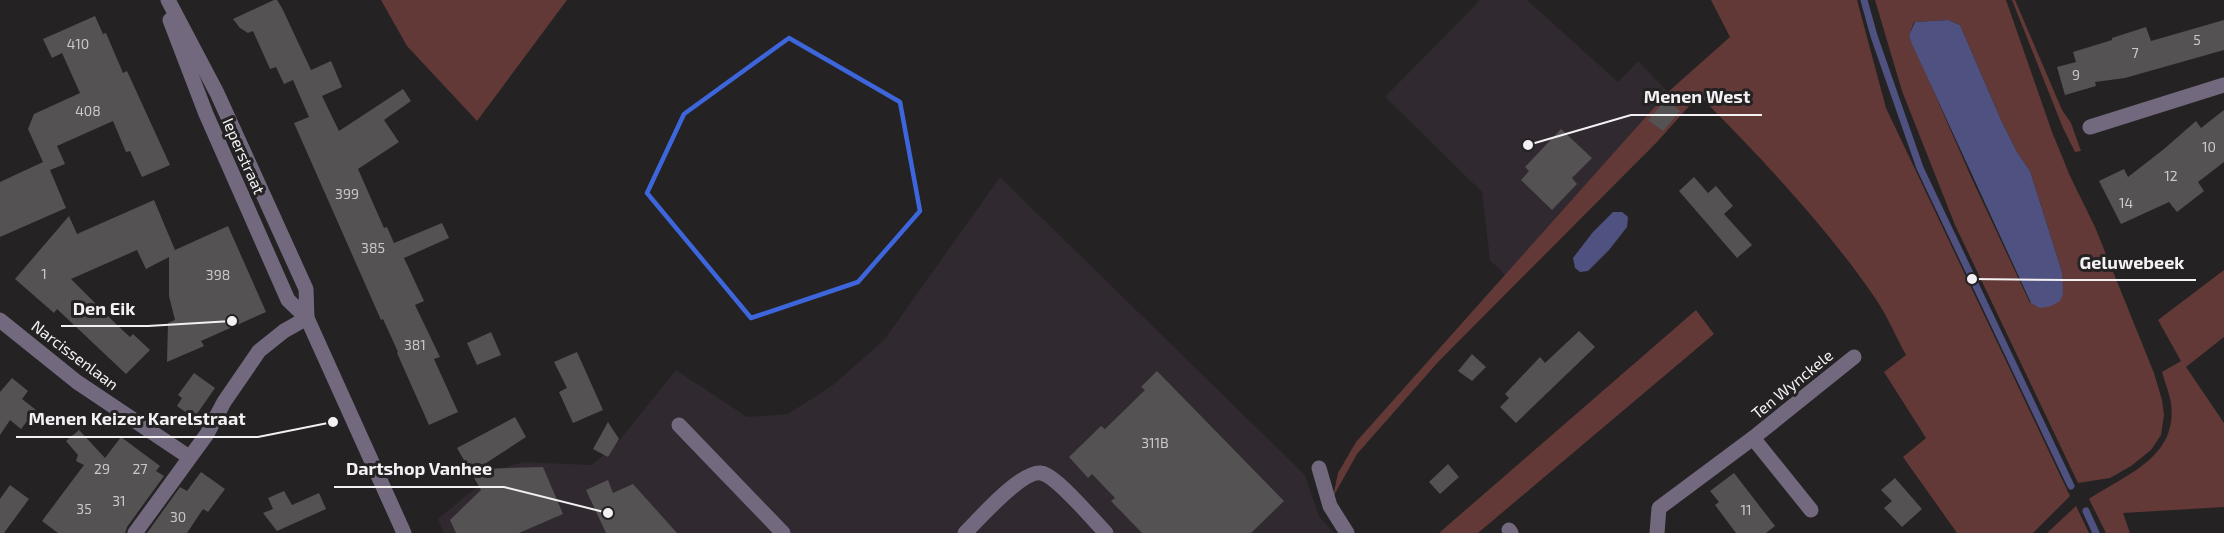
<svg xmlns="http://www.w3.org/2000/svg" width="2224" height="533" viewBox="0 0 2224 533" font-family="'Exo 2',sans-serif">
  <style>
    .built { fill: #30292f }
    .green { fill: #623936; fill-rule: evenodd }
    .water { fill: #4f5280 }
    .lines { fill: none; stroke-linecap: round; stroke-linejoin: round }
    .stream { stroke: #4f5280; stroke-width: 7 }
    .building { fill: #555253 }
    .minor { stroke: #73697e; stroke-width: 15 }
    .tertiary { stroke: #73697e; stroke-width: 15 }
    .marked { fill: none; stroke: #3d66dc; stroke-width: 4.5; stroke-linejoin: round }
    .labels { text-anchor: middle; stroke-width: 6; stroke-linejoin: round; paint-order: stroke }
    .number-label { font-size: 14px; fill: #ccc9cb }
    .street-label { font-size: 16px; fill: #f3f1f3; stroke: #242223 }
    .leader { fill: none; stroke: #f3f1f3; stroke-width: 2 }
    .callout-dot { fill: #f3f1f3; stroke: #242223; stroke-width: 2 }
    .callout-label { font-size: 18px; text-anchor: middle; font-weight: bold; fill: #f3f1f3; stroke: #242223; stroke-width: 6; stroke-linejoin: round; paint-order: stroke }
  </style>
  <rect width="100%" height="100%" fill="#242223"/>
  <!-- built -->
  <g class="built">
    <path d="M1480,0H1527L1618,82L1638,61L1668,92L1506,276L1490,260L1482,192L1385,97Z"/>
    <path d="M1000,177L1305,475L1319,516L1334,533H444L438,519L498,469L524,462L591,465L614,447L676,370L747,417L788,414L833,385L885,339Z"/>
  </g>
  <!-- green -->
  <g class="green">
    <path d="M381,0H567L477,121L407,46Z"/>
    <path d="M1711,0H1857L1886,108L2070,496L2033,533H1957L1903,457L1926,438L1884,372L1906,355C1895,335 1886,313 1873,295C1823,223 1761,158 1699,95L1657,142L1439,361L1357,454L1333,497L1338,473L1356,442L1668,92L1730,37Z"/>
    <path d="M1875,0H2006L2052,132L2070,176L2095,227L2154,373L2162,400L2164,415L2161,435L2151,450L2131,466L2110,478L2078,483L1955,225L1902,91ZM1948,20L1960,25L2001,120L2017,152L2030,171L2062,272L2030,303L1972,179L1909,35L1914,22Z"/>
    <path d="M2012,0H2015L2062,110L2071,123L2081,151L2075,152L2063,128Z"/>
    <path d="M2224,270V337L2186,367L2224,423V507L2123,513L2130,533H2106L2089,499C2126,474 2178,458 2171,403C2169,393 2165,382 2162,372L2181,361L2158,320Z"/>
    <path d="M1696,310L1714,334L1478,533H1439Z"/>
    <path d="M2076,506L2089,533H2047Z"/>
  </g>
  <!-- water -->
  <g class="water">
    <path d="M1948,20L1960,25L2001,120L2017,152L2030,171L2062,272L2063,294L2060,301L2051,306L2040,308L2031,303L1912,44L1909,35L1915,22Z"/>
    <path d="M1613,212H1622L1628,217L1627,227L1609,250L1588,271L1580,272L1575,268L1573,258L1593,232Z"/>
  </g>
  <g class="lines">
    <!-- stream -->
    <g class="stream">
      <path d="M1864,0L1874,36L1920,168L2071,486"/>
      <path d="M2086,511L2096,533"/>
    </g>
  </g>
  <!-- building -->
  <g class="building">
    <path d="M274,0H277L282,8L311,70L331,61L342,87L322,96L339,131L403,89L411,101L384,120L399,142L358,169L384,228L387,227L394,243L442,223L449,238L404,258L424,301L415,305L440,357L434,359L458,412L429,425L397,353L398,352L383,319L381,320L294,123L309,117L293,80L284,84L276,67L270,69L253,31L248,33L240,28L233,19Z"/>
    <path d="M95,16L103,34L106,33L123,73L127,71L170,165L142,177L130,151L126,152L113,121L57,146L65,164L50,170L66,208L0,237V182L43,162L28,129L34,114L80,93L62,53L52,58L43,39Z"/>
    <path d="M2224,20V50L2125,78L2095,82L2096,86L2065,95L2057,67L2076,62L2073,52L2112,40V38L2146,27L2151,41Z"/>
    <path d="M1666,99L1680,111L1663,131L1648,120Z"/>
    <path d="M2224,110V162L2198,182L2204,191L2177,212L2169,202L2121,224L2099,181L2124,169L2128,177L2164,149L2196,121L2201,128Z"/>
    <path d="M1561,129L1592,158L1572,178L1577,184L1552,210L1521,180L1529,171L1525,167Z"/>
    <path d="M1694,177L1708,193L1716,186L1733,206L1724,214L1752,245L1737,258L1679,191Z"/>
    <path d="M154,200L175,250L228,226L266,312L201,341L204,346L167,362L168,323L175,320L169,296V257L146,269L137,250L71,279L117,325L130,337L133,334L150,350L126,374L57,309L54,313L15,279L69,216L77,234Z"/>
    <path d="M1579,331L1595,347L1516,423L1500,407L1509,398L1505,394L1540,357L1545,363Z"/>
    <path d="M491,332L501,355L477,365L467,343Z"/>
    <path d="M577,352L603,410L573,423L559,392L567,388L554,362Z"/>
    <path d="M1472,354L1486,367L1472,381L1458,371Z"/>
    <path d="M1157,371L1284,501L1251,533H1142L1111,501L1115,498L1092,474L1088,478L1069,457L1101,426L1105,429L1145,390L1141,387Z"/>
    <path d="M194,373L215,388L194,418L177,406L182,398L178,395Z"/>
    <path d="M12,378L28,391L22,399L36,410L21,429L10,420L0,435V392Z"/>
    <path d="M515,417L526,437L477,469L543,467L563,514L519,533H456L450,520L481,490L457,448Z"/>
    <path d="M608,422L619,439L608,457L593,449Z"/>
    <path d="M79,430L105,458L121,437L160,466L156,471L164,476L127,527L125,533H58L42,521L84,465L76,461L78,455L66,441Z"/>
    <path d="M1448,464L1459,477L1440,494L1429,482Z"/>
    <path d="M201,472L225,489L208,512L203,509L187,533H147L180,487L187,491Z"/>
    <path d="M1734,473L1775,526L1766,533H1736L1715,505L1719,502L1710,491Z"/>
    <path d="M1895,478L1922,509L1902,527L1884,508L1892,501L1881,490Z"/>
    <path d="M608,480L613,493L633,484L677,533H606L586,490Z"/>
    <path d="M10,485L29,499L4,533H0V499Z"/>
    <path d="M284,491L292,505L319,493L326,509L277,531L263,513L273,509L268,498Z"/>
  </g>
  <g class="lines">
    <!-- minor -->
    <g class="minor">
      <path d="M2090,127L2224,85"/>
      <path d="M0,320L77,382L189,457"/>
      <path d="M679,425L783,533"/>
      <path d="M1753,438L1811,510"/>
      <path d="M1319,468L1330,506L1347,533"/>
      <path d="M1509,530L1511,533"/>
      <path d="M135,533L207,434L224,402L259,351L284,331L307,318"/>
      <path d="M965,533C979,519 1022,470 1041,473C1056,475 1093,520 1106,533"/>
      <path d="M1657,533L1659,508L1753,438L1854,357"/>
    </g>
    <!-- tertiary -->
    <g class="tertiary">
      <path d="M168,0L217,93L306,289L307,318L404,533"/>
      <path d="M170,20L206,114L288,300L307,318"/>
    </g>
  </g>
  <!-- marked area -->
  <path class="marked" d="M789,38L900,102L920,211L858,282L751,318L647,193L684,114Z"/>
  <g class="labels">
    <!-- number labels -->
    <g class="number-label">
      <text x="2197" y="45">5</text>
      <text x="78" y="49">410</text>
      <text x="2135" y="58">7</text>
      <text x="2076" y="80">9</text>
      <text x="88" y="116">408</text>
      <text x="2209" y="152">10</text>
      <text x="2171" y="181">12</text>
      <text x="347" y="199">399</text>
      <text x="2126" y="208">14</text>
      <text x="373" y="253">385</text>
      <text x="44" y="279">1</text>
      <text x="218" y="280">398</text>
      <text x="415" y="350">381</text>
      <text x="1155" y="448">311B</text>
      <text x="102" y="474">29</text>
      <text x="140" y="474">27</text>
      <text x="119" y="506">31</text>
      <text x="84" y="514">35</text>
      <text x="1746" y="515">11</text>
      <text x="178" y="522">30</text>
    </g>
    <!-- street labels -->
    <g class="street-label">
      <text transform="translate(244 156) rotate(66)" y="6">Ieperstraat</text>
      <text transform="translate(75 355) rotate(37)" y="6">Narcissenlaan</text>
      <text transform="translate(1792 384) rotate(-39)" y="6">Ten Wynckele</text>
    </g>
  </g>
  <!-- callouts -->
  <path class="leader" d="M1528 145L1631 115H1762M1972 279L2067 280H2196M232 321L148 326H61M333 422L258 437H16M608 513L504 487H334"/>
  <g class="callout-dot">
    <circle cx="1528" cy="145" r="6"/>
    <circle cx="1972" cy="279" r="6"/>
    <circle cx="232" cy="321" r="6"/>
    <circle cx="333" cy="422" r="6"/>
    <circle cx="608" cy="513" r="6"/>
  </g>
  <g class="callout-label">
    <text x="1697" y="103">Menen West</text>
    <text x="2132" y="269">Geluwebeek</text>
    <text x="104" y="315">Den Eik</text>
    <text x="137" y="425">Menen Keizer Karelstraat</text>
    <text x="419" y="475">Dartshop Vanhee</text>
  </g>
</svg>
